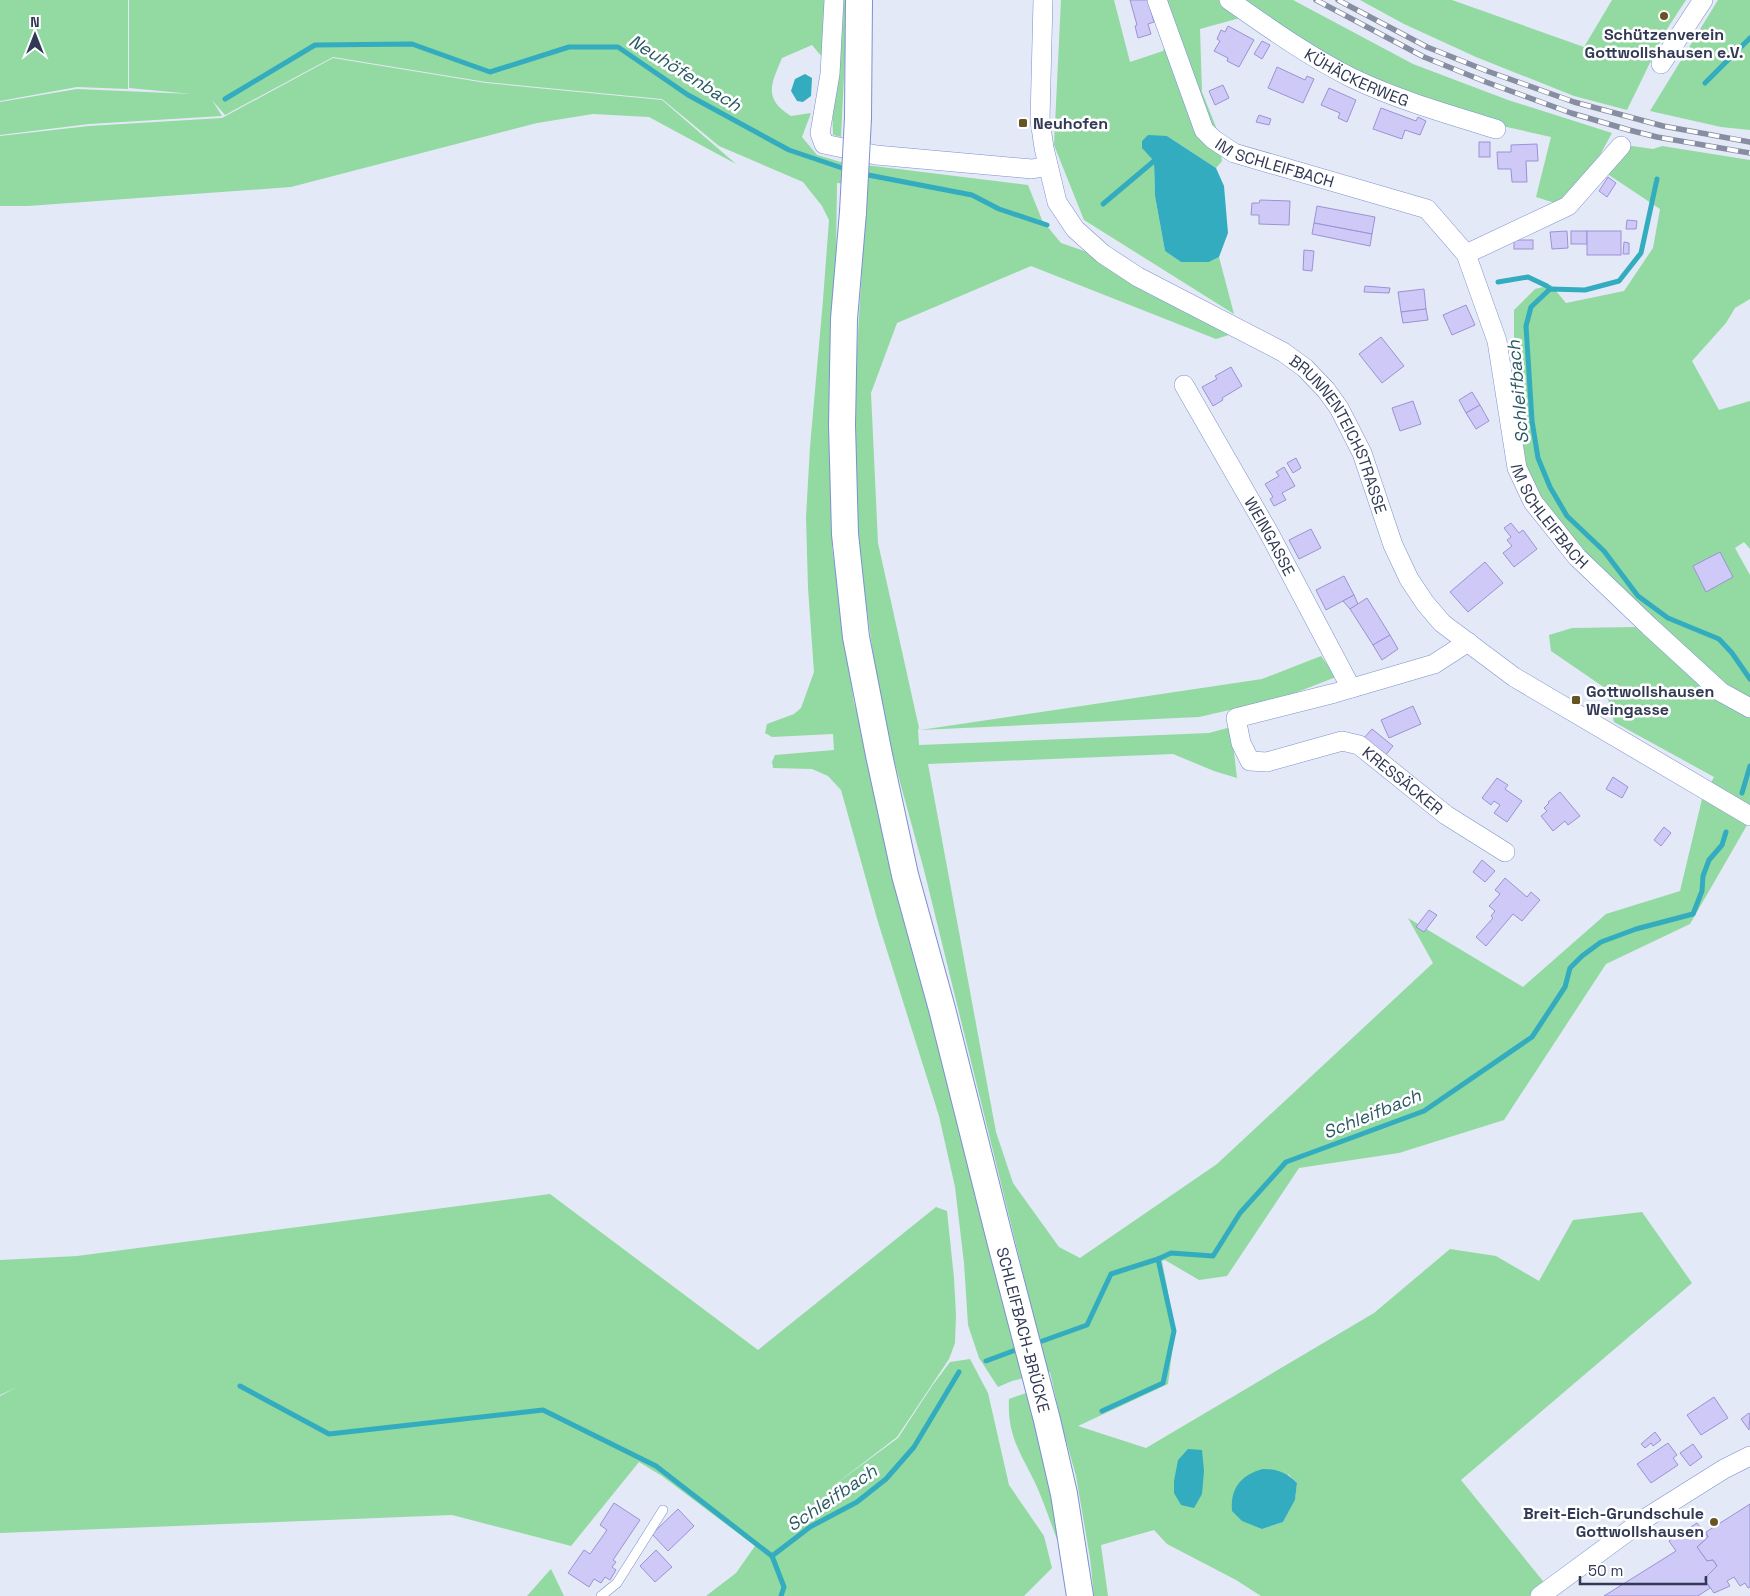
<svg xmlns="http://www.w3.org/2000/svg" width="1750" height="1596" viewBox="0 0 1750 1596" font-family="'Space Grotesk',sans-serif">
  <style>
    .green { fill: #93d9a2; fill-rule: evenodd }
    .water { fill: #33acbf }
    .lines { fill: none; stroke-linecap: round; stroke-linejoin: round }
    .stream { stroke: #33acbf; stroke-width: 5 }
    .building { fill: #cec9f7; stroke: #9b92d5 }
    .service-casing { stroke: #7c90d0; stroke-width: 10 }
    .minor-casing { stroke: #7c90d0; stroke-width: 20 }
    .secondary-casing { stroke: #7c90d0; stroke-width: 28 }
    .service { stroke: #fff; stroke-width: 9 }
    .minor { stroke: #fff; stroke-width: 19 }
    .secondary { stroke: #fff; stroke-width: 26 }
    .rail-casing { stroke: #878ea2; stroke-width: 5.5 }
    .rail { stroke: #fff; stroke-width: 4; stroke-dasharray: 11; stroke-linecap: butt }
    .secondary-bridge-casing { stroke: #7c90d0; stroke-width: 28; stroke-linecap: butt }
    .secondary-bridge { stroke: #fff; stroke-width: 26 }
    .poi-dot { fill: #665422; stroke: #fff; stroke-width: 2 }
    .labels { text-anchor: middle; stroke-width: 5; stroke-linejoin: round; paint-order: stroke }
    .poi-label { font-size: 16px; font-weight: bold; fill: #313954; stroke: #fff; text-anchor: start }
    .street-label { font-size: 16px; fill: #313954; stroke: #fff }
    .water-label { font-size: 18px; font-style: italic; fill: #295a63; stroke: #fff }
  </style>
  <rect width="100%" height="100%" fill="#e4e9f7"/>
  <!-- green -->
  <g class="green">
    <path d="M0,0H128V89L77,87L0,101Z"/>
    <path d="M129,0H826L822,57L812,45L782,58C771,84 763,99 791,116L811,113L802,137L817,155L841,162L1028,185L1042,220L1061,243L1090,253L1149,294L1235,333L1216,339L1031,266L897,323L871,393L878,543L919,728L918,730L919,745L1209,733L1231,727L1237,778L1214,771L1173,754L928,764L996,1132L1013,1183L1059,1247L1080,1258L1217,1164L1433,963L1408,918L1523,987L1606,914L1680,891L1702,799L1714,777L1614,722L1605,688L1551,651L1549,635L1572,628L1635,627L1720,699L1750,710V820L1690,924L1606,964L1504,1120L1399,1153L1299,1168L1227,1276L1199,1280L1165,1260L1162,1261L1175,1329L1168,1384L1078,1426L1146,1448L1374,1313L1450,1249L1496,1256L1539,1281L1573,1220L1642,1212L1692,1283L1461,1480L1547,1586L1532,1596H1261L1236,1580L1167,1544L1154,1530L1101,1545L1108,1596H1094L1090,1558L1076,1476L1062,1426L1050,1372L1012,1381L998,1387L979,1358L968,1325L964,1263L955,1187L939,1116L878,922L841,790L828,776L812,769L773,768L772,762L775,755L834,750L833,734L772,737L765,733L767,724L794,714L801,708L814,672L808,588L806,517L810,447L823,300L829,220L822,206L803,182L719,146L662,99L486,82L333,57L225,115L212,100L222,116L89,124L0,135V102L77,89L192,94L129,88ZM837,183L867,186L853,415L857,540L879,696L891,749L924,870L1037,1330L871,749L854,703L832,547ZM1288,1474L1297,1483L1295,1500L1283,1522L1262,1529Z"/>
    <path d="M840,0H846L847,15L841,137L833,135L832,100Z"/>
    <path d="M1061,0H1114L1130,62L1163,51L1172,27L1166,0H1293L1413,64L1508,100L1612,133L1589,175L1558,204L1536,197L1551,137L1480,121L1367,77L1309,48L1258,13L1200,29L1202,92L1216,127L1222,161L1216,168L1167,136L1154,161L1155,196L1165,251L1181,262H1209L1219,257L1234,314L1084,220L1054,145Z"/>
    <path d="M1360,0H1452L1584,47L1612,0H1686L1665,32L1627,110L1574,96L1476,57L1404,24Z"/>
    <path d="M1718,0H1750V130L1721,127L1650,111Z"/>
    <path d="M333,58L486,83L662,100L736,164L649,117L593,114L537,123L291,187L28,206H0V136L89,126L222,118Z"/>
    <path d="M1625,145L1653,149L1662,146L1750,160V299L1735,308L1726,323L1692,361L1719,410L1750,401V549L1744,542L1735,548L1750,575V704L1723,689L1583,553L1538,500L1523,468L1514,365V310L1535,289L1551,285L1566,303L1624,291L1653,248L1660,209L1606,173Z"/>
    <path d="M1321,656L1336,677L1282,698L1199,717L920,730L1262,679Z"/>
    <path d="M550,1194L758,1350L936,1207L947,1211L954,1278L956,1315L955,1343L949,1359L897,1437L829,1489L898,1438L932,1386L950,1362L970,1359L988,1393L1009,1485L1044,1536L1052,1568L1024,1596H706L736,1573L755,1546L662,1476L639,1462L571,1546L452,1515L0,1533V1396L17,1387L0,1395V1260L77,1256Z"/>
    <path d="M1029,1392L1064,1534L1058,1542C1051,1524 1045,1505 1037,1487C1022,1454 1007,1438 1009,1399Z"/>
    <path d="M551,1569L564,1596H527L550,1570Z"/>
  </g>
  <!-- water -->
  <g class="water">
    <path d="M805,74L812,78L811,96L803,102L797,101L791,91L795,79Z"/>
    <path d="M1148,135L1167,136L1216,168L1224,186L1228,233L1219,257L1209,262H1181L1165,251L1155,196L1154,161L1142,148V141Z"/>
    <path d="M1188,1449L1202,1450L1204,1471L1202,1494L1194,1508L1181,1505L1174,1493V1481L1178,1460Z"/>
    <path d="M1263,1469C1278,1469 1287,1473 1297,1483L1295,1500L1283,1522L1262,1529L1242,1521L1232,1511C1230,1488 1241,1475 1263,1469Z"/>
  </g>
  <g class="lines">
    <!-- stream -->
    <g class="stream">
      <path d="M1705,83L1750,38"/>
      <path d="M225,99L315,45L412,44L490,72L569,47H618L688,95L789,150L848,170"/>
      <path d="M863,174L972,195L999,209L1047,225"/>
      <path d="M1657,179L1641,253L1619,281L1585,290L1550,289L1531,307L1526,326L1532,421L1538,458L1550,487L1567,516L1604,551L1638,596L1668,618L1719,639L1732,653L1750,679"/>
      <path d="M1103,204L1154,161L1159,163"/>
      <path d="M1498,282L1528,277L1547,286L1550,289"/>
      <path d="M1742,793L1750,766"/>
      <path d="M1034,1344L1087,1325L1111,1274L1158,1259L1171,1253L1213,1256L1240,1213L1286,1162L1424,1111L1532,1037L1565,987L1570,968L1582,956L1601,942L1636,929L1693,914L1702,891L1703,876L1709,860L1722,845L1726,832"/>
      <path d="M986,1361L1021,1348"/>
      <path d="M240,1386L329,1434L543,1410L656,1466L772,1556"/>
      <path d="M1102,1411L1163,1383L1174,1331L1158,1259"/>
      <path d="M781,1596L784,1587L772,1556L810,1527L857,1502L886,1479L914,1447L959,1372"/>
    </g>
  </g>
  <!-- building -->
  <g class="building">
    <path d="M1130,0H1148L1154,22L1148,24L1151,34L1138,38L1135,26L1137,25Z"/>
    <path d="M1228,26L1254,40L1239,67L1227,61L1228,58L1214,51L1220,41L1217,39L1221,30L1225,32Z"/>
    <path d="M1262,41L1270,45L1262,59L1254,54Z"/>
    <path d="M1277,67L1305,80L1307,76L1314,79L1303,103L1268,88Z"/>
    <path d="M1223,85L1229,98L1215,105L1209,91Z"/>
    <path d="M1329,88L1356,100L1347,122L1338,118L1340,113L1321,105Z"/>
    <path d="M1381,108L1416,121L1418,117L1426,121L1420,135L1405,130L1402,139L1373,129Z"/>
    <path d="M1259,115L1271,119L1269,125L1256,122Z"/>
    <rect x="1019" y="118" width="6" height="9"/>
    <rect x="1479" y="142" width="11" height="15"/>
    <path d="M1537,144L1538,161H1526L1527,182H1512L1511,169H1498L1497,152H1511V145Z"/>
    <path d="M1608,177L1616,183L1607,197L1599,191Z"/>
    <path d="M1260,200L1290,201L1289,225L1259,224V215H1251L1252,203H1259Z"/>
    <path d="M1317,206L1375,217L1372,234L1314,223Z"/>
    <path d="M1627,220L1637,221L1636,229H1626Z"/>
    <path d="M1314,223L1372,234L1370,246L1312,234Z"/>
    <path d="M1567,231L1568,248L1552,249L1550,232Z"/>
    <rect x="1571" y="231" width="16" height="13"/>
    <rect x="1587" y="231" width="34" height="24"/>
    <rect x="1514" y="240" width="19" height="9"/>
    <path d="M1624,242L1629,243V254H1623Z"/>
    <path d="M1304,250L1314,251L1312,271L1303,270Z"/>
    <path d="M1365,286L1390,288L1389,293L1364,292Z"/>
    <path d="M1424,289L1426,309L1401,312L1398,292Z"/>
    <path d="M1466,305L1475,325L1452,335L1443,315Z"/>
    <path d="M1426,309L1428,320L1403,323L1401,312Z"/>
    <path d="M1381,337L1404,366L1382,383L1359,354Z"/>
    <path d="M1231,367L1242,386L1222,398L1223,400L1213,406L1202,387L1217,379L1215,376Z"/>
    <path d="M1472,392L1480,405L1466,413L1459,400Z"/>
    <path d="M1413,401L1421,424L1400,431L1392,408Z"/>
    <path d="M1480,405L1489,421L1476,429L1466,413Z"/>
    <path d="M1296,458L1301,468L1293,473L1287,463Z"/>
    <path d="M1284,467L1295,486L1282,493L1286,500L1274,506L1270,499L1273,497L1265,484L1279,476L1276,472Z"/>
    <path d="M1511,523L1519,533L1523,530L1537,549L1514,567L1503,553L1512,546L1507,540L1511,537L1504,528Z"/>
    <path d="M1311,529L1321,548L1299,559L1289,540Z"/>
    <path d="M1720,552L1733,577L1706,592L1693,566Z"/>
    <path d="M1485,562L1503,583L1468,612L1450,592Z"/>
    <path d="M1344,576L1354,595L1326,610L1316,590Z"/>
    <path d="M1354,595L1358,604L1350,609L1343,601Z"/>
    <path d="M1367,598L1390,635L1373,645L1350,609Z"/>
    <path d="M1390,635L1398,649L1382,660L1373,645Z"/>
    <path d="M1413,706L1421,724L1389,738L1381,720Z"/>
    <path d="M1372,729L1393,746L1385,756L1363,739Z"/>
    <path d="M1613,777L1628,787L1622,798L1606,789Z"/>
    <path d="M1497,778L1508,785L1505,789L1522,801L1507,822L1494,813L1500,805L1494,801L1491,805L1482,798Z"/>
    <path d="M1560,792L1580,816L1568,825L1565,821L1553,831L1541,816L1547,811L1544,808L1549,803L1548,802Z"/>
    <path d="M1664,827L1671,833L1661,846L1654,840Z"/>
    <path d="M1482,860L1495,871L1485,882L1473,872Z"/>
    <path d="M1505,878L1527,897L1531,892L1540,900L1522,921L1513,914L1486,946L1476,937L1493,918L1491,916L1495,911L1489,906L1500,894L1495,890Z"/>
    <path d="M1429,910L1437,915L1424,932L1416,927Z"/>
    <path d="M1714,1397L1728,1418L1701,1435L1687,1415Z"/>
    <path d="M1749,1413L1750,1415L1749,1430L1741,1419Z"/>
    <path d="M1655,1432L1661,1440L1653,1446L1651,1443L1645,1448L1641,1444Z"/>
    <path d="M1668,1443L1677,1455L1673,1458L1678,1465L1651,1483L1637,1464Z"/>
    <path d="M1693,1444L1702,1457L1690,1466L1680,1453Z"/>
    <path d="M614,1503L640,1520L613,1560L616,1562L612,1567L616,1570L610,1580L605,1577L601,1583L594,1579L589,1587L568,1573L584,1550L590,1554L607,1530L600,1525Z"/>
    <path d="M1750,1504V1587L1748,1588L1745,1583L1740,1586L1734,1577L1727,1581L1730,1586L1714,1593L1704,1579L1717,1566L1713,1560L1707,1561L1697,1547L1708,1537L1706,1532Z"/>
    <path d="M678,1509L694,1526L668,1551L652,1534Z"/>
    <path d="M1697,1523L1708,1537L1697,1547L1707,1561L1713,1560L1717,1566L1704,1579L1710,1588L1698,1596H1604L1676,1551L1669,1541Z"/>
    <path d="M656,1550L672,1567L655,1582L640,1566Z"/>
  </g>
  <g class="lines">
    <!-- service casing -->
    <g class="service-casing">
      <path id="service" d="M601,1596L617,1583L663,1510"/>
    </g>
    <!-- minor casing -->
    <g class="minor-casing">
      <g id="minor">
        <path d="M834,0L830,74L820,133L824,144L876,155L1032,169L1048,166"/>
        <path id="s1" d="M1043,0L1040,120L1044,148L1057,202L1075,229L1103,254L1138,277L1283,352L1305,368L1326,390L1339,408L1362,453L1393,545L1409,579L1425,603L1442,623L1514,677L1750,816"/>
        <path id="s2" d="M1157,0L1204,130L1213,139L1234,153L1427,209L1466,254L1497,341L1517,468L1533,502L1577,557L1649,626L1721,692L1750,708"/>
        <path id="s3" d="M1229,0C1269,28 1308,56 1352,78C1398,100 1447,114 1496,129"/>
        <path d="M1661,64L1703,0"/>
        <path d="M1466,254L1568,206L1621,146"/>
        <path id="s4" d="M1184,385L1269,533L1351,688"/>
        <path id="s5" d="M1468,642L1434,664L1335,693L1236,718L1241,743L1250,761L1267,762L1342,741L1359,745L1446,815L1505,852"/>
        <path d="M1540,1596L1646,1518L1724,1469L1750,1456"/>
      </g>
    </g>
    <!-- secondary casing -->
    <g class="secondary-casing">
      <g id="secondary">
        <path d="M858,118L859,0"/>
        <path id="s6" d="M853,212L844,319L842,425L845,534L856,637L879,755L905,875L942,1009L1000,1240L1047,1420L1064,1494L1080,1596"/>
      </g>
    </g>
    <!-- service -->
    <use href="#service" class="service"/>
    <!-- minor -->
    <use href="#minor" class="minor"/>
    <!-- secondary -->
    <use href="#secondary" class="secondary"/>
    <!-- rail casing -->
    <g class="rail-casing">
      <g id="rail">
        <path d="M1316,0L1424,57L1486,82L1571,113L1629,130L1657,137L1750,153"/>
        <path d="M1338,0L1427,47L1487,71L1574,102L1663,126L1750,142"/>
      </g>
    </g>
    <!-- rail -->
    <use href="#rail" class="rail"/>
    <!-- secondary-bridge casing -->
    <g class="secondary-bridge-casing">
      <path id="secondary-bridge" d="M853,212L858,118"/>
    </g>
    <!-- secondary-bridge -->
    <use href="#secondary-bridge" class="secondary-bridge"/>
  </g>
  <!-- markers -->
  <g class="poi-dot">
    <circle cx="1664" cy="16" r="5"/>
    <rect x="1018" y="118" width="10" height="10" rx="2.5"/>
    <rect x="1571" y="695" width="10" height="10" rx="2.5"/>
    <circle cx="1714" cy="1522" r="5"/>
  </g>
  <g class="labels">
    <!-- poi labels -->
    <g class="poi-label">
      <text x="1664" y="40" text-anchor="middle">Schützenverein<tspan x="1664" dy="18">Gottwollshausen e.V.</tspan></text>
      <text x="1033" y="129">Neuhofen</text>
      <text x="1586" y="697">Gottwollshausen<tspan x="1586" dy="18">Weingasse</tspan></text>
      <text x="1704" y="1519" text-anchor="end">Breit-Eich-Grundschule<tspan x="1704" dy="18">Gottwollshausen</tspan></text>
    </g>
    <!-- street labels -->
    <g class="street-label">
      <text dy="6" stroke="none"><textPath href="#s3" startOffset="150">KÜHÄCKERWEG</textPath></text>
      <text dy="6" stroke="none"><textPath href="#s2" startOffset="218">IM SCHLEIFBACH</textPath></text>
      <text dy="6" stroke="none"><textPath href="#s1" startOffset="581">BRUNNENTEICHSTRASSE</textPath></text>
      <text dy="6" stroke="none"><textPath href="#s2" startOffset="716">IM SCHLEIFBACH</textPath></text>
      <text dy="6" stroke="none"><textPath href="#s4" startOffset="174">WEINGASSE</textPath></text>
      <text dy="6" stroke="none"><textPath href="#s5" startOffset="460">KRESSÄCKER</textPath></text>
      <text dy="6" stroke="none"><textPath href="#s6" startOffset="1139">SCHLEIFBACH-BRÜCKE</textPath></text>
    </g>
    <!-- water labels -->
    <g class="water-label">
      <text transform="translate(685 73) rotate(32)" y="6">Neuhöfenbach</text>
      <text transform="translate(1518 392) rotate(-95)" y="6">Schleifbach</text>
      <text transform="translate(1372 1114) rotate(-22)" y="6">Schleifbach</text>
      <text transform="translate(832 1498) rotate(-34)" y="6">Schleifbach</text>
    </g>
  </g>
  <!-- north arrow -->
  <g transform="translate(35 35)" stroke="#ffffff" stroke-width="4" paint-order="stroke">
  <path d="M0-4L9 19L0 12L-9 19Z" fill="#313954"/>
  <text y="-8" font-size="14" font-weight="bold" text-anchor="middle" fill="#313954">N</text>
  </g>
  <!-- scale -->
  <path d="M1580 1576v8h126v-8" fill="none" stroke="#313954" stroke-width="2.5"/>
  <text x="1588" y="1576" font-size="15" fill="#313954" stroke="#ffffff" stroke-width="4" paint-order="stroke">50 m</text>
</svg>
